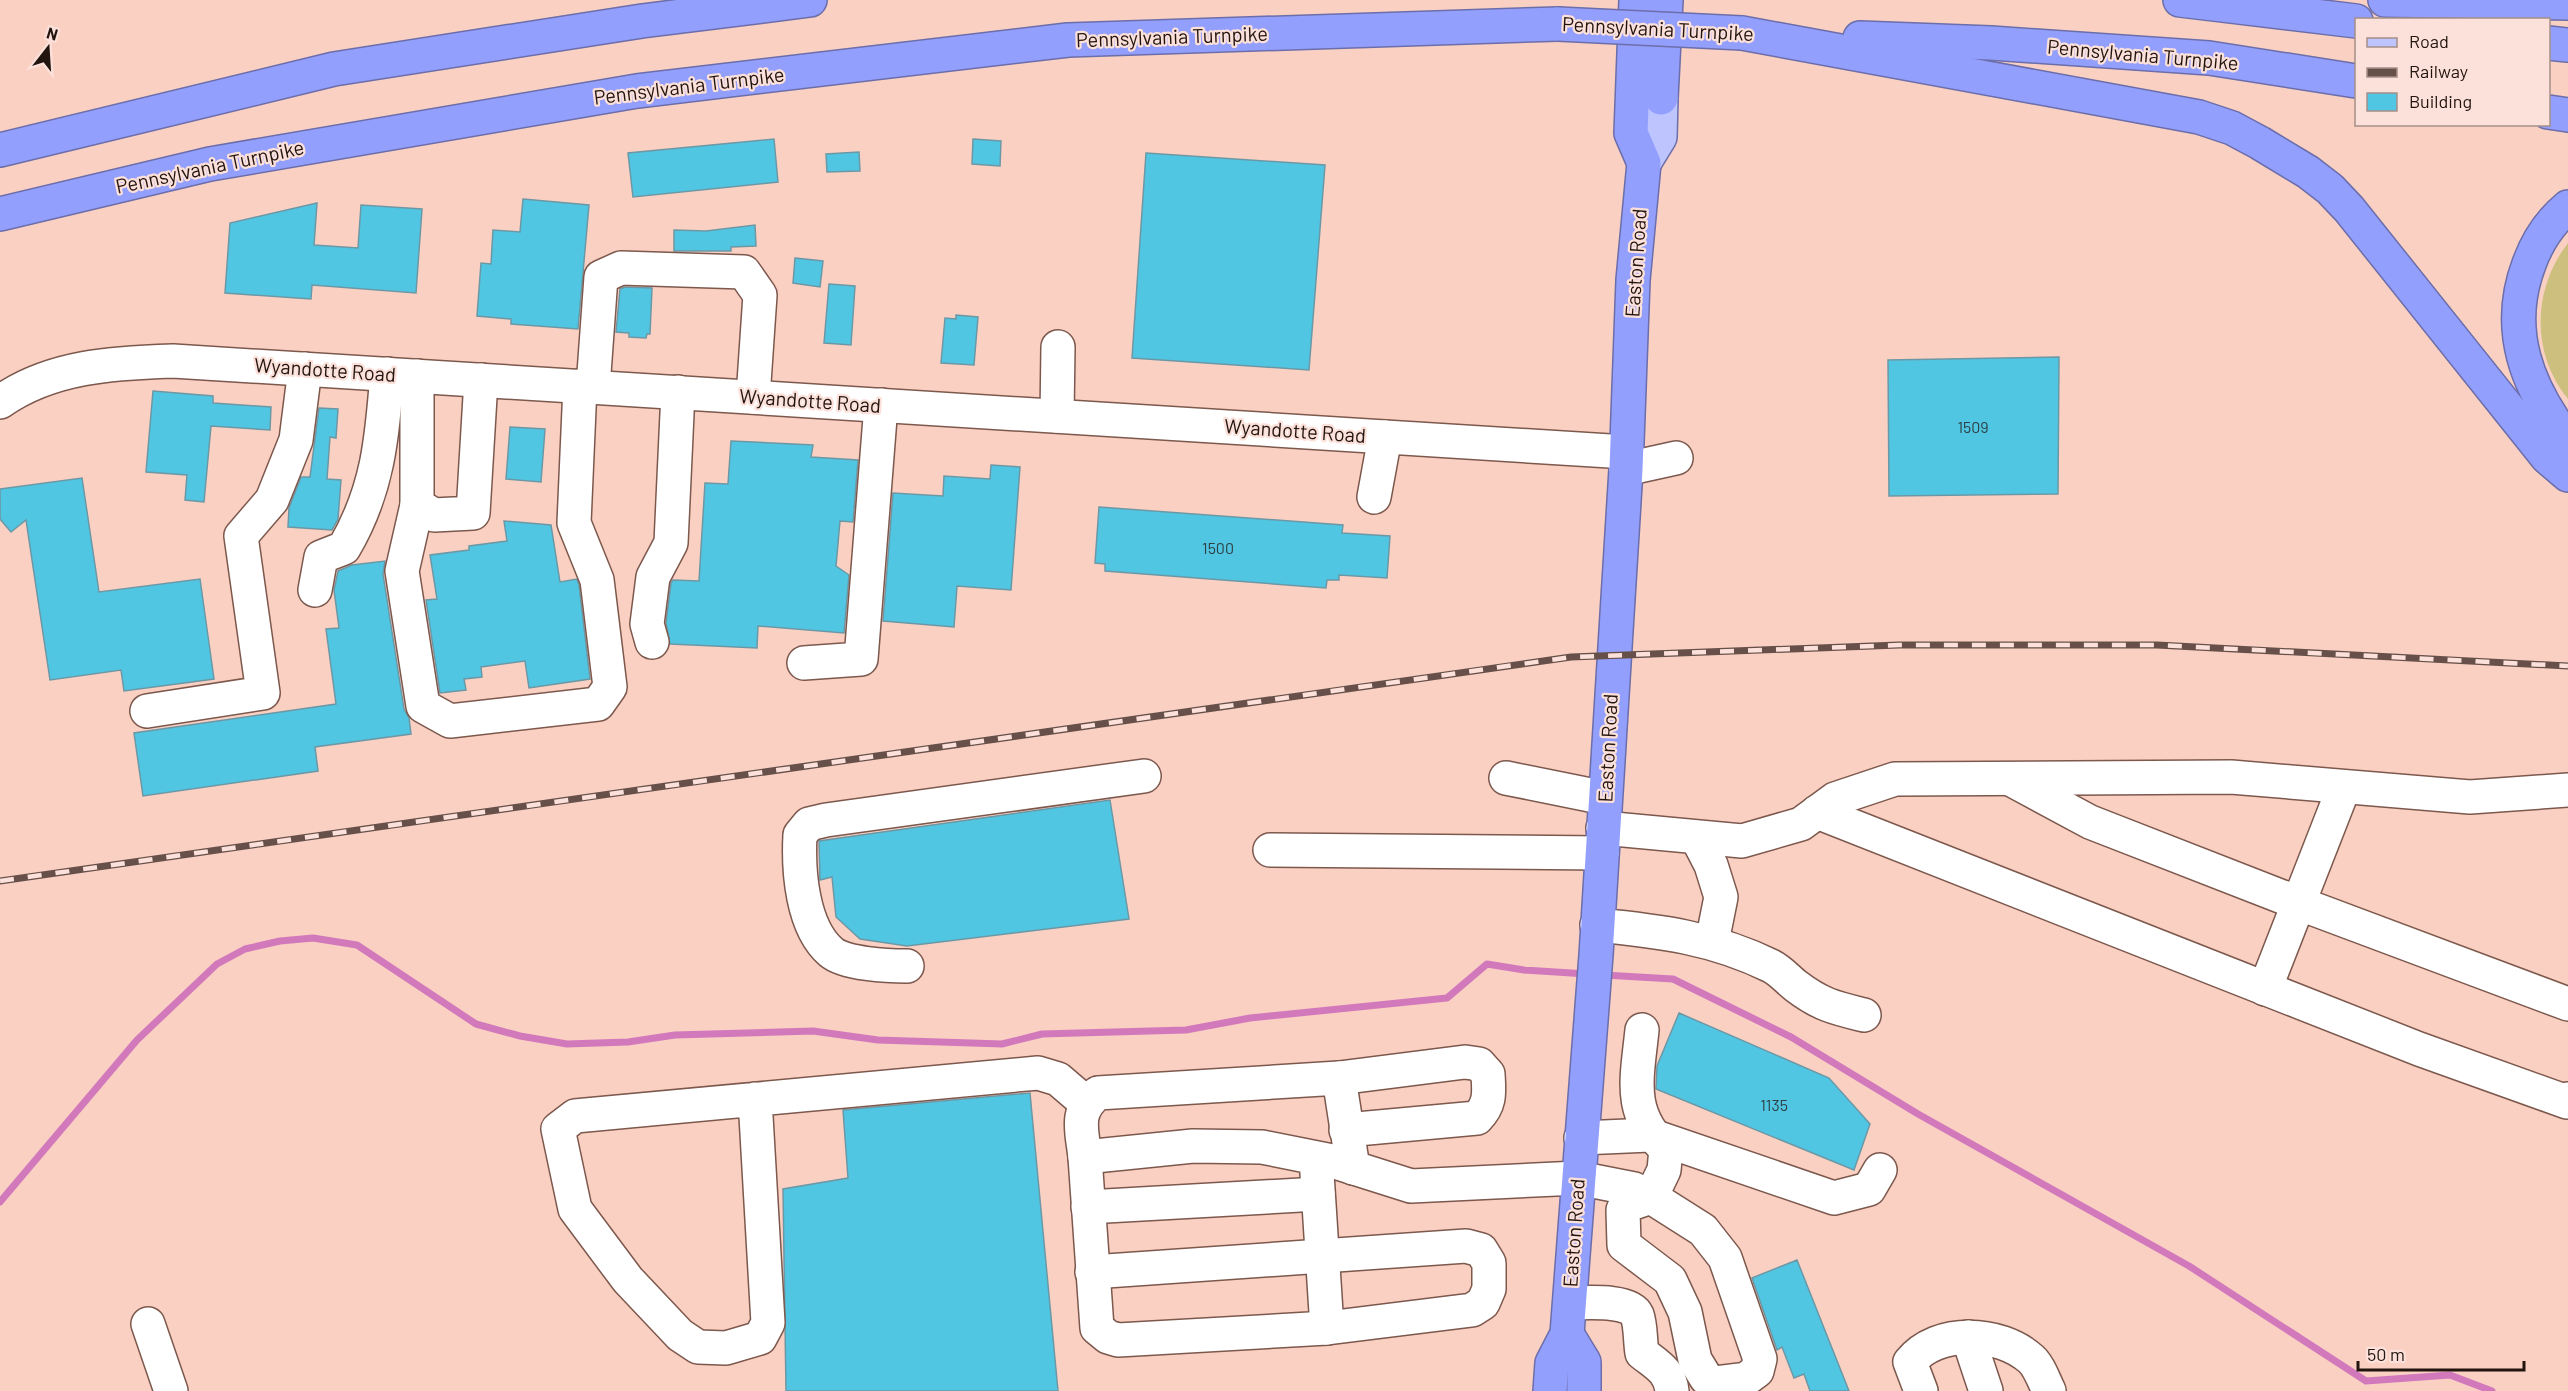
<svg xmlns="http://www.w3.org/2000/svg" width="2568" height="1391" viewBox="0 0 2568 1391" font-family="Barlow,sans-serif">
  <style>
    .grass { fill: #cdbf7d }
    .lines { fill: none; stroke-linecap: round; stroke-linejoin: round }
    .stream { stroke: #d279bc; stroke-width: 7 }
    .building { fill: #51c6e3; stroke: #6c98a5; stroke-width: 1.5 }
    .minor-casing { stroke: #7c584d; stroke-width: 36 }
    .major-casing { stroke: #6b6eaa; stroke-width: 36 }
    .highway-casing { stroke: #6b6eaa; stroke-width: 36 }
    .minor { stroke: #fff; stroke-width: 33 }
    .major { stroke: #bec5fe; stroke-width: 33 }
    .highway { stroke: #939ffd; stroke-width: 33 }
    .rail-casing { stroke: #675049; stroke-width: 7 }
    .rail { stroke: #fce1da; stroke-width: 4.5; stroke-dasharray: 14; stroke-linecap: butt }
    .highway-bridge-casing { stroke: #6b6eaa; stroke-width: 36; stroke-linecap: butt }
    .highway-bridge { stroke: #939ffd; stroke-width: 33 }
    .labels { text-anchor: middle; stroke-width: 4.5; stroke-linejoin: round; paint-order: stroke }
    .number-label { font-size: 16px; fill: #2e4044 }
    .street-label { font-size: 20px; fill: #22140f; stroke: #fce1da }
  </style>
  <rect width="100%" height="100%" fill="#fad0c3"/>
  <!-- grass -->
  <path class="grass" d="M2568,243V399C2531,354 2532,289 2568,243Z"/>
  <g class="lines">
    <!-- stream -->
    <g class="stream">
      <path d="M1604,975L1673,979L1791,1037L1918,1114L2189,1266L2366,1381L2450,1375L2492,1391"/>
      <path d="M0,1202L137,1040L217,964L245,949L280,941L313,938L357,945L476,1024L520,1036L567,1044L628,1042L675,1035L813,1031L878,1040L1002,1044L1042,1034L1186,1030L1250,1018L1447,998L1487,964L1524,970L1587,974"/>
    </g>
  </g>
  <!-- building -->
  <g class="building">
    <path d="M774,139L778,182L633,197L628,153Z"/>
    <path d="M973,139L1001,141L1000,166L972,164Z"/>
    <path d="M859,152L860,171L827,172L826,154Z"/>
    <path d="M1146,153L1325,165L1309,370L1132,358Z"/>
    <path d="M523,199L589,205L578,329L511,324V319L477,316L481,263L491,264L493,230L520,232Z"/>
    <path d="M317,203L314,245L358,248L361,205L422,209L416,293L312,285L311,299L225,293L230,223Z"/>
    <path d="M755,225L756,246L731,247V251H674V230L706,231Z"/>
    <path d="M795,258L823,261L820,287L793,283Z"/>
    <path d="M829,284L855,286L851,345L824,343Z"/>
    <path d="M625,287L652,288L650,334H647L646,338L629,337V333L616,332L620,289Z"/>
    <path d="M956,315L978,317L974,365L941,363L945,318L956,319Z"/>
    <path d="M2059,357L2058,494L1889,496L1888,360Z"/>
    <path d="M153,391L213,396V403L271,407L270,430L211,426L204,502L185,500L187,475L146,472Z"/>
    <path d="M319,408L338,409L336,438L330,437L327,479L341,480L338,519L332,530L288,527L289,508L301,477H310Z"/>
    <path d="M510,427L545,429L541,482L506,479Z"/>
    <path d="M731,441L813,445L811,457L858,460L853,522L840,521L836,566L849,575L844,633L758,626L757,648L670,644L666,623L671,583L673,580L699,581L705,483L728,484Z"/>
    <path d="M991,465L1020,467L1011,590L957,586L954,627L883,621L893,493L943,496L944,476L990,479Z"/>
    <path d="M82,478L99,592L200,579L214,679L124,691L121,670L50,680L26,520L11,532L0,519V489Z"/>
    <path d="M1099,507L1343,525L1342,533L1390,536L1387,578L1339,575V580H1327L1326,588L1105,571V564L1095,563Z"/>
    <path d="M504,521L551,525L560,582L577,579L579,585L590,679L529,688L525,661L481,667L482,677L464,679L466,690L440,693L426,600L437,599L430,555L469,550V546L507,541Z"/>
    <path d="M385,561L383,574L404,709L409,718L411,734L315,747L318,771L143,796L134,733L336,704L326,629L339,628L334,590L338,571L352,565Z"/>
    <path d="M1110,800L1129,919L907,946L860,939L836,917L832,877L820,880L819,841Z"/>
    <path d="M1679,1013L1829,1078L1870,1124L1854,1170L1656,1089L1657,1066Z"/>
    <path d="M1030,1093L1058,1391H786L783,1189L848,1178L843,1110Z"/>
    <path d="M1797,1260L1849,1391H1810L1804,1374L1794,1378L1782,1347L1777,1350L1752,1278Z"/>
  </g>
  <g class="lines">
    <!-- minor casing -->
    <g class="minor-casing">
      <g id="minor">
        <path d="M417,376V505L434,515L473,513L481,380"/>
        <path d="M593,387L601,277L621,268L744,272L760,295L753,397"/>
        <path d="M0,402C51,366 113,363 173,361L1626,452"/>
        <path d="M1057,416L1058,347"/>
        <path d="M1626,469L1676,458"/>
        <path d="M1374,497L1385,437"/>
        <path d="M417,505L402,571L423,706L450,721L598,704L610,687L597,580L574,523L580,386"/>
        <path d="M315,590L321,557L344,548C378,490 382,439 387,374"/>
        <path d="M652,642L647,624L653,577L671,543L678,392"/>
        <path d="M804,663L861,659L881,405"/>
        <path d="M147,711L263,693L241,536L272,500L296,440L305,369"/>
        <path d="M1506,778L1605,798"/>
        <path d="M2012,780L2090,822L2298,903L2568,1004"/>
        <path d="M1817,812L2419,1049L2567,1102L2568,1099"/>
        <path d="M1603,828L1742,841L1801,824L1835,799L1895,779L2231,777L2470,797L2568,790"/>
        <path d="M1697,838L1711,865L1721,897L1712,942"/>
        <path d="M1270,850L1602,853"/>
        <path d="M1597,925C1660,931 1714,938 1771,966C1781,971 1788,980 1796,986C1821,1005 1835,1008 1864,1015"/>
        <path d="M907,966C888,966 845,964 831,952C802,927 798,871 800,835L809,824L826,820L1144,776"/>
        <path d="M2265,989L2344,787"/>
        <path d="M1339,1078L1465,1062L1479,1064L1488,1074C1489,1092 1491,1104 1477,1118L1346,1130"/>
        <path d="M755,1099L768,1323L760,1338L726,1348L698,1347L680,1335L628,1280L575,1209L558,1129L575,1116L1038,1073L1058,1079L1086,1103"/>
        <path d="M1581,1138L1650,1135L1834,1198L1869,1189L1880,1170"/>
        <path d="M1085,1157C1082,1130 1074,1112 1098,1093L1339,1078L1353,1168"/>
        <path d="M1316,1158L1327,1328L1118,1340L1108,1337L1097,1328L1085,1157L1193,1146L1262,1147L1332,1161L1411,1186L1578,1178L1634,1189L1651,1197L1703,1230L1725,1258L1760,1359L1757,1371L1746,1379L1714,1383L1706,1378L1695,1360L1685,1312L1670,1280L1624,1245L1623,1210L1625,1206L1651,1197L1664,1170L1666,1149C1627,1113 1637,1079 1642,1030"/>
        <path d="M1088,1207L1318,1194"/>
        <path d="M1092,1272L1466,1246L1481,1250L1489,1263V1289L1483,1303L1472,1310L1327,1328"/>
        <path d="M1570,1303C1585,1303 1630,1299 1637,1315C1641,1326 1640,1341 1642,1353C1657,1365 1670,1371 1672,1391"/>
        <path d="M148,1324L171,1391"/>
        <path d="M1968,1337L1986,1391"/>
        <path d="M1921,1391L1910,1362C1937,1328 2000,1331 2031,1359C2039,1366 2044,1381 2049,1391"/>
      </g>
    </g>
    <!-- major casing -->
    <g class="major-casing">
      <path id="major" d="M1644,163L1660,137L1661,98"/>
    </g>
    <!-- highway casing -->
    <g class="highway-casing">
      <g id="highway">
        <path d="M2180,0L2356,21"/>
        <path d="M2385,0L2568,3"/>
        <path d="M1742,33L2199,117L2232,128L2260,143L2308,172L2330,189L2349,209L2547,457L2568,475"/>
        <path d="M1860,38L1991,43L2209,58L2356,81"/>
        <path d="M2548,43L2568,45"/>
        <path d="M1661,98L1666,0"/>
        <path d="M2548,112L2568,115"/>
        <path d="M0,150L334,69L642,21L810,0"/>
        <path d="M2568,207C2550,222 2537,242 2529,264C2504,330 2527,387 2568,441"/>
        <path d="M0,214L210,164L637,91L1068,40L1558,24"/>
        <path d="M1567,1334L1584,1362V1391"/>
        <path d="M1550,1391L1552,1363L1567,1334L1596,955L1626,469L1633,280L1644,163L1631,133L1636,0"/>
      </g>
    </g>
    <!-- minor -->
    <use href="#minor" class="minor"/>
    <!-- major -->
    <use href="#major" class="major"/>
    <!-- highway -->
    <use href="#highway" class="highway"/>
    <!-- rail casing -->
    <g class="rail-casing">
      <path id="rail" d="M0,881L1571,657L1899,645H2157L2568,666"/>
    </g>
    <!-- rail -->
    <use href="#rail" class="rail"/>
    <!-- highway-bridge casing -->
    <g class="highway-bridge-casing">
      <path id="highway-bridge" d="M1558,24L1742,33"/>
    </g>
    <!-- highway-bridge -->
    <use href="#highway-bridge" class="highway-bridge"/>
  </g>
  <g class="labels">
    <!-- number labels -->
    <g class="number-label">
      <text x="1973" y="433">1509</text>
      <text x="1218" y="554">1500</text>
      <text x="1774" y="1111">1135</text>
    </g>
    <!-- street labels -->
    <g class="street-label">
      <text transform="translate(1658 29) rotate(3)" y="7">Pennsylvania Turnpike</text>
      <text transform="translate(1172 37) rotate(-2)" y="7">Pennsylvania Turnpike</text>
      <text transform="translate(2143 55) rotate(5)" y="7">Pennsylvania Turnpike</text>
      <text transform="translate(689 86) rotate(-7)" y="7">Pennsylvania Turnpike</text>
      <text transform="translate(210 167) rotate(-12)" y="7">Pennsylvania Turnpike</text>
      <text transform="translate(1636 263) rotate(-86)" y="7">Easton Road</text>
      <text transform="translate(325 370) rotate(4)" y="7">Wyandotte Road</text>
      <text transform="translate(810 401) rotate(4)" y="7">Wyandotte Road</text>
      <text transform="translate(1295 431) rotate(4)" y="7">Wyandotte Road</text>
      <text transform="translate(1608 748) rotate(-87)" y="7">Easton Road</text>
      <text transform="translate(1574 1233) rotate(-86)" y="7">Easton Road</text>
    </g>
  </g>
  <!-- legend -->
  <rect x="2355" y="18" width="195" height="108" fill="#fce1da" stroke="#a58f89" stroke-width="1.5"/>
  <rect x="2367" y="38" width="30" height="9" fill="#bec5fe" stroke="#a58f89" stroke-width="1.5"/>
  <text x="2409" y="48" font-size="18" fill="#22140f">Road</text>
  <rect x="2367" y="68" width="30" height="9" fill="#675049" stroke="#a58f89" stroke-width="1.5"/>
  <text x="2409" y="78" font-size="18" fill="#22140f">Railway</text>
  <rect x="2367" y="93" width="30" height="18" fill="#51c6e3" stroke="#a58f89" stroke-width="1.5"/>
  <text x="2409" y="108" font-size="18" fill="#22140f">Building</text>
  <!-- north arrow -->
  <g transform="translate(48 48) rotate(17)" stroke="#fce1da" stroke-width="4.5" paint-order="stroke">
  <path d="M0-4.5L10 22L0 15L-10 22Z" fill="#22140f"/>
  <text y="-9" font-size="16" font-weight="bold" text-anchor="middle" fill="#22140f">N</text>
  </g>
  <!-- scale -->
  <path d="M2358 1361v9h166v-9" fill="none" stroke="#22140f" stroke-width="3"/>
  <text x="2367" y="1361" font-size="18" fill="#22140f" stroke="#fce1da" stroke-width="4.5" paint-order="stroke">50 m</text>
</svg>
